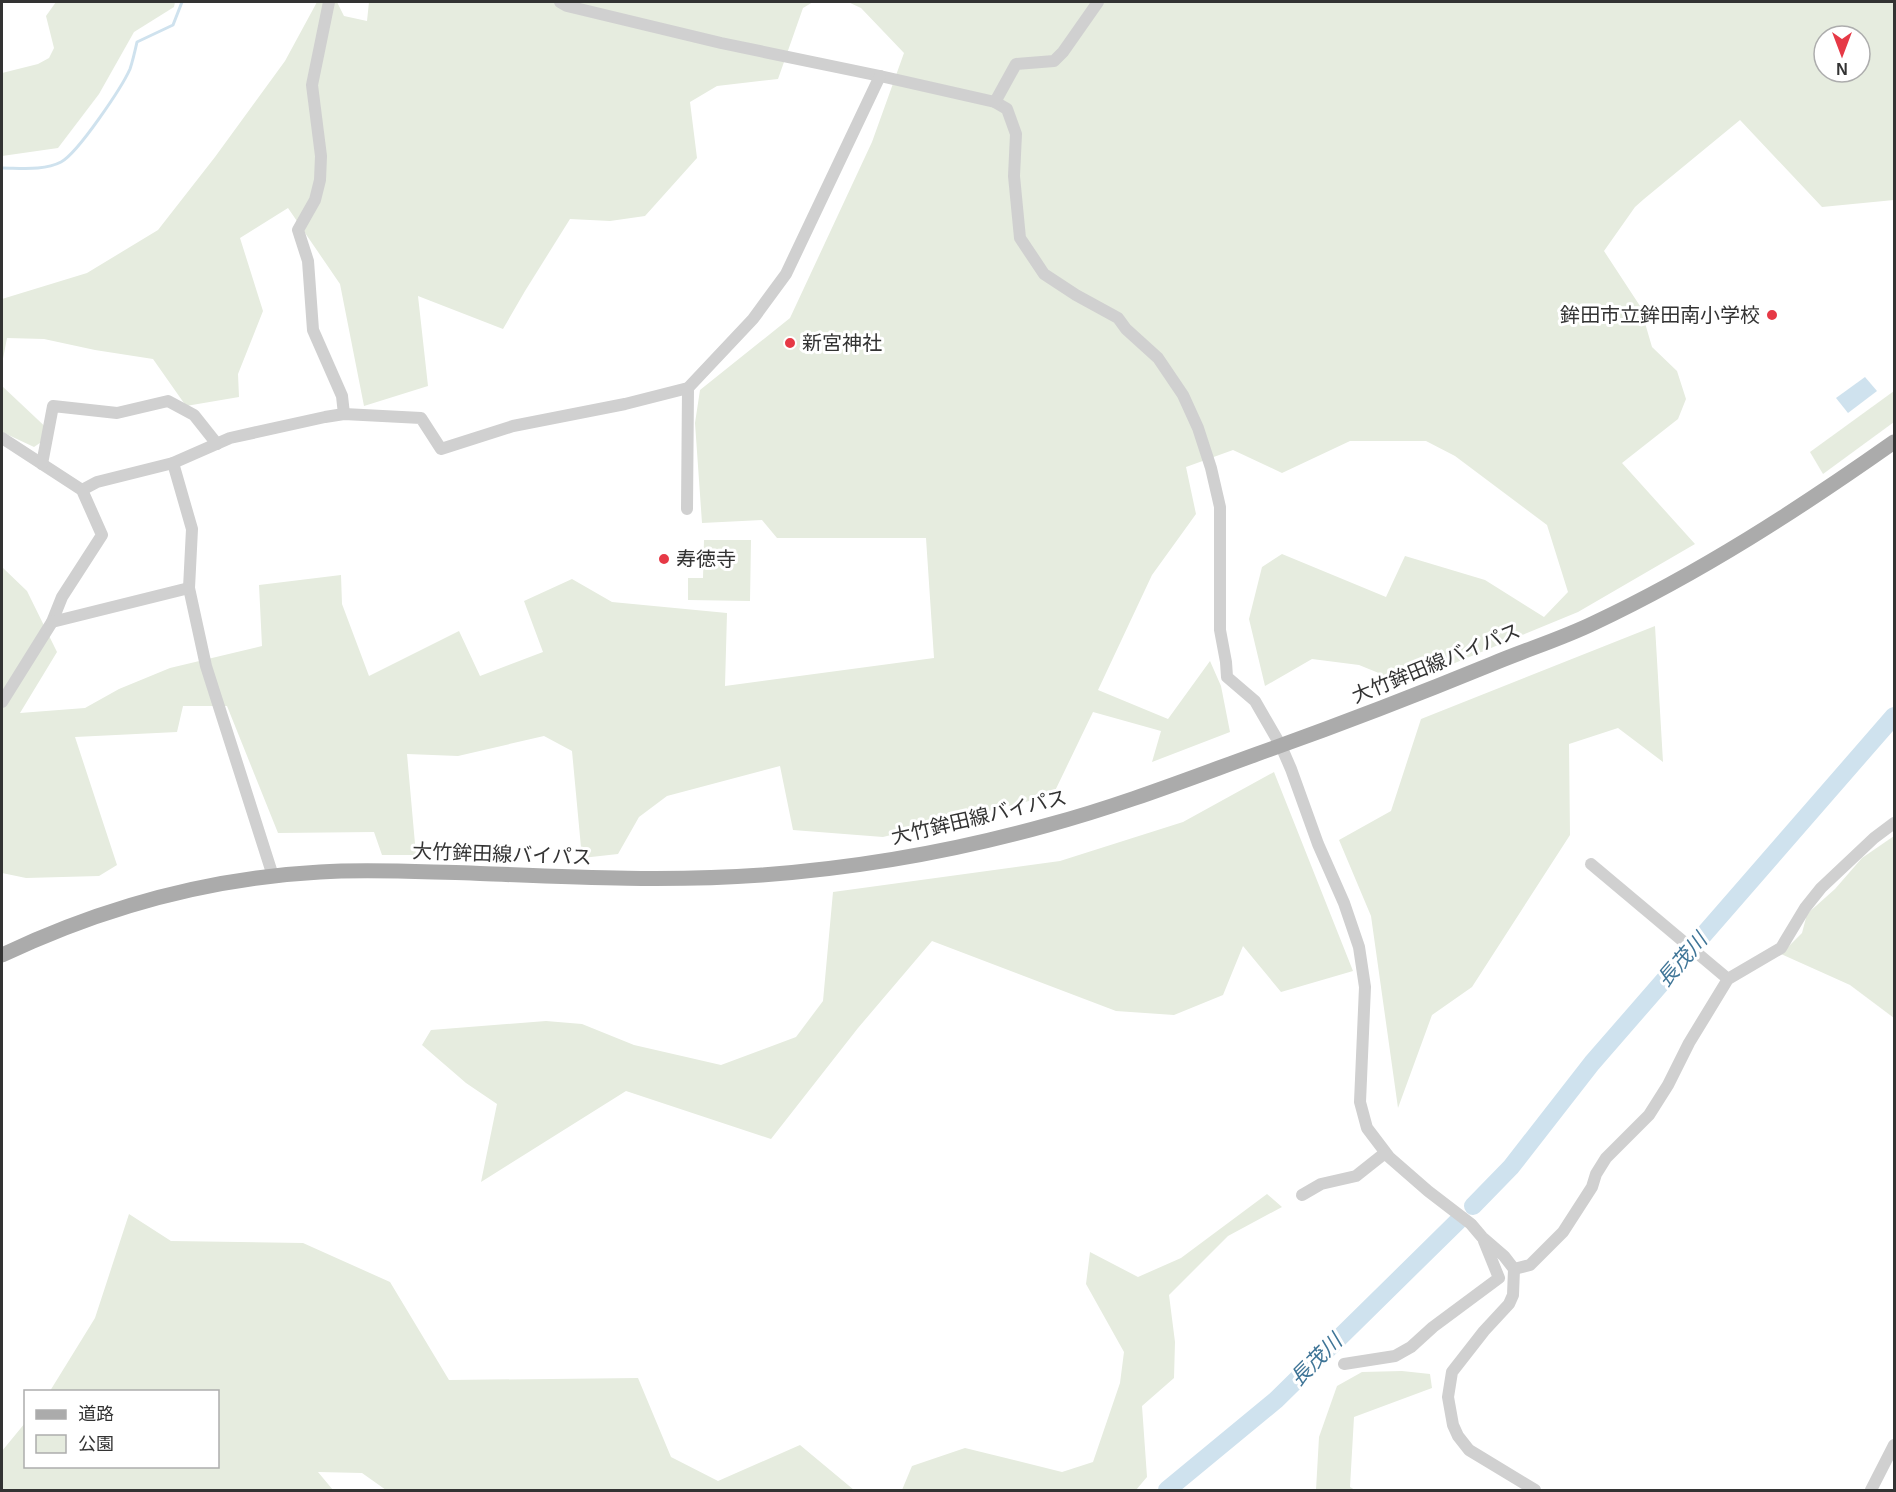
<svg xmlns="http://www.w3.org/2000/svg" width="1896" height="1492" viewBox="0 0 1896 1492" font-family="Helvetica,'Noto Sans JP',sans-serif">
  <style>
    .green { fill: #e6ecdf; fill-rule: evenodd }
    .water { fill: #cfe2ee }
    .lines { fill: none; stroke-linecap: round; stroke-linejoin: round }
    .stream { stroke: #cfe2ee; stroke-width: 3 }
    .river { stroke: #cfe2ee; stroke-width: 18 }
    .minor { stroke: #d0d0d0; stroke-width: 12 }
    .major { stroke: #ababab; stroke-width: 15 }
    .poi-dot { fill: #e63946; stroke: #fff; stroke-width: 2 }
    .labels { text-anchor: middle; stroke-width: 6; stroke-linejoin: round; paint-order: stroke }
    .poi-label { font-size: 20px; fill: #333; stroke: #fff; text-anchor: start }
    .street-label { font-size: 20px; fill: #333; stroke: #fff }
    .water-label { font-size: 21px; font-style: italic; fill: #3f7597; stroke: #fff }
  </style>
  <rect width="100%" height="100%" fill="#fff"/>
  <!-- green -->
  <g class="green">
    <path d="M56,2H175L174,7L134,32L99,94L58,148L2,156V73L38,64L49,58L54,48L46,16Z"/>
    <path d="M317,2H337L344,16L367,21L369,2H813L803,8L778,79L717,86L690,102L697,158L645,216L610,221L570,219L525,291L503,329L418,296L428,386L364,406L340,284L288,208L240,238L263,311L238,374L239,397L186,406L153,359L95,350L44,339L7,338L2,364V299L87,273L158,230L215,157L285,61Z"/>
    <path d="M848,2H1894V200L1822,207L1740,120L1644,199L1635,207L1604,251L1640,306L1652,347L1677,371L1686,399L1678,419L1622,463L1695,544L1578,612L1421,677L1396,680L1359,665L1312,659L1265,686L1249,619L1262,567L1282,554L1386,597L1405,556L1485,580L1544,617L1568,592L1547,525L1455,456L1426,441H1350L1282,473L1233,450L1186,467L1196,514L1152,575L1098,690L1168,719L1210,661L1221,686L1230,732L1152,762L1161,731L1093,712L1053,795L883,837L793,830L780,766L667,796L639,817L618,854L582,858L572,751L544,736L458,756L407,754L416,855H382L374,832L278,833L227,706H183L177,732L75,737L117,865L99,876L26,878L2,873V567L27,591L57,652L20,713L85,708L119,689L170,668L262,646L259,585L341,575L342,604L369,676L459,631L480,676L543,652L524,601L572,579L612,602L727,613L725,686L934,658L926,538H777L762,520L702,523L695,423L700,390L790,318L872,142L904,53L861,8ZM1824,36H1860V72H1824Z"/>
    <path d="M2,386L53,434L34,447L2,432Z"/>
    <path d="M1894,391V422L1823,474L1810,452Z"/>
    <path d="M704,540H751L750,601L688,600V578H703Z"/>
    <path d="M1655,626L1663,762L1618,728L1569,744L1570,835L1472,987L1432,1015L1398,1108L1371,916L1339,840L1391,811L1421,719Z"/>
    <path d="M1274,772L1353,971L1281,992L1243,946L1223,995L1174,1015L1116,1011L932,941L858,1028L771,1139L626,1091L481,1182L497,1104L466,1083L422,1045L431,1030L546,1021L582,1024L634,1045L721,1065L796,1037L823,1001L833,892L1060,861L1183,822Z"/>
    <path d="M1894,836V1018L1850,985L1781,954L1802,933L1807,914L1835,889L1862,858Z"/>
    <path d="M1267,1194L1282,1207L1228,1236L1169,1295L1175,1342L1174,1378L1142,1406L1147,1477L1136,1490H902L912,1466L965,1448L1062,1472L1093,1462L1120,1383L1124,1352L1086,1284L1090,1252L1138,1277L1181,1258Z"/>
    <path d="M129,1214L171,1241L303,1243L390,1282L449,1380L638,1378L671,1457L718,1481L800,1445L854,1490H386L362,1473L318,1472L333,1490H2V1451L25,1423L26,1466H218V1392L50,1391L95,1318Z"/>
    <path d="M1402,1371L1430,1374L1432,1388L1354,1417L1350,1487L1355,1490H1316L1319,1437L1337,1386L1362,1372Z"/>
  </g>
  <!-- water -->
  <path class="water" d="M1865,377L1877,391L1848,413L1836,398Z"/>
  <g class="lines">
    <!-- stream -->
    <path class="stream" d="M2,168C20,168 44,171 61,162C78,153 122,87 130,69C133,60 135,51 137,42L173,25L182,2"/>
    <!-- river -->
    <g class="river">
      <path d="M1473,1206L1511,1167L1592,1063L1894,716"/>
      <path d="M1167,1490L1276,1400L1458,1221"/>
    </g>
    <!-- minor -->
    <g class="minor">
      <path d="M329,2L312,85L321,156L320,180L315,200L298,230L308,261L313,330L342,396L344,414"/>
      <path d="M560,2L567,6L721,43L880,76L995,102L1007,109L1016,134L1014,176L1020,238L1044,274L1076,295L1118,318L1126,329L1158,358L1183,395L1198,428L1211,468L1220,507V630L1226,662L1227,677L1255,701L1281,746L1291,769L1318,844L1344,903L1359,947L1365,987L1360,1102L1367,1128L1389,1157L1428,1191L1471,1224L1482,1237L1504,1256L1514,1269L1513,1295L1509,1304L1484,1331L1452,1372L1448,1397L1453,1425L1458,1436L1469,1450L1535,1490"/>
      <path d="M995,102L1016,64L1054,61L1063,52L1098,2"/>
      <path d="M2,438L82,490L102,535L62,597L52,622L2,702"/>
      <path d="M173,463L192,529L189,588L206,666L273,876"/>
      <path d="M42,464L53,406L117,413L168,401L194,415L217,444"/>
      <path d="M82,490L97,482L173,463L230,438L325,417L344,414L421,418L441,449L513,426L625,404L688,388L753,319L786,274L880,76"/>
      <path d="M687,509L688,388"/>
      <path d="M52,622L189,588"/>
      <path d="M1591,864L1728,979"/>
      <path d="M1302,1195L1321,1184L1356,1176L1385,1153"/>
      <path d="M1514,1269L1530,1265L1563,1232L1592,1187L1596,1174L1606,1158L1649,1115L1668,1085L1689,1043L1728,979L1781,948L1805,908L1821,888L1874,838L1894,823"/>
      <path d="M1344,1364L1395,1356L1411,1347L1433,1327L1499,1278L1484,1241"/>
      <path d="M1871,1490L1894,1445"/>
    </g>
    <!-- major -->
    <path class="major" d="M2,955C101,908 209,878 320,872C370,869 421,872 471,873C568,877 665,882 762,875C858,868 955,851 1048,825C1119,806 1188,779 1257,754C1336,726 1414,696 1492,664C1525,650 1561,639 1594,623C1700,573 1799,509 1894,442"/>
  </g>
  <!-- markers -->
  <g class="poi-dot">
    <circle cx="1772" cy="315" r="6"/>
    <circle cx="790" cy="343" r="6"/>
    <circle cx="664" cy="559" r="6"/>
  </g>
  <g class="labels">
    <!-- poi labels -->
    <g class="poi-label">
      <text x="1760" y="322" text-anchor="end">鉾田市立鉾田南小学校</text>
      <text x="802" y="350">新宮神社</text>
      <text x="676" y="566">寿徳寺</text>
    </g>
    <!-- street labels -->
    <g class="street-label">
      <text transform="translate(1436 663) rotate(-22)" y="7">大竹鉾田線バイパス</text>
      <text transform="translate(979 817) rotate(-13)" y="7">大竹鉾田線バイパス</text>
      <text transform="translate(502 854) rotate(2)" y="7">大竹鉾田線バイパス</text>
    </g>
    <!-- water labels -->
    <g class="water-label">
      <text transform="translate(1682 960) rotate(-49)" y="7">長茂川</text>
      <text transform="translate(1316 1360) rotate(-45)" y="7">長茂川</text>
    </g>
  </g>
  <!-- border -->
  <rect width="1896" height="1492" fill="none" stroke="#333333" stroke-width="6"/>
  <!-- legend -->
  <rect x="24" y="1390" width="195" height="78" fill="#ffffff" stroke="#adadad" stroke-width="1.5"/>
  <rect x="36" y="1410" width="30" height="9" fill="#ababab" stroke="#adadad" stroke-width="1.5"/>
  <text x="78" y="1420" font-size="18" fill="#333333">道路</text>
  <rect x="36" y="1435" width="30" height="18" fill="#e6ecdf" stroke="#adadad" stroke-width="1.5"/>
  <text x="78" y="1450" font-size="18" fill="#333333">公園</text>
  <!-- north arrow -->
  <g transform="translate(1842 54) rotate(180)"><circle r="28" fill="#ffffff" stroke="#adadad" stroke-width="1.5"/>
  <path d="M0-4.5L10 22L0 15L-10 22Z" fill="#e63946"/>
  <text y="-9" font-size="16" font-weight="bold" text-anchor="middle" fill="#333333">N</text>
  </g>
</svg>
